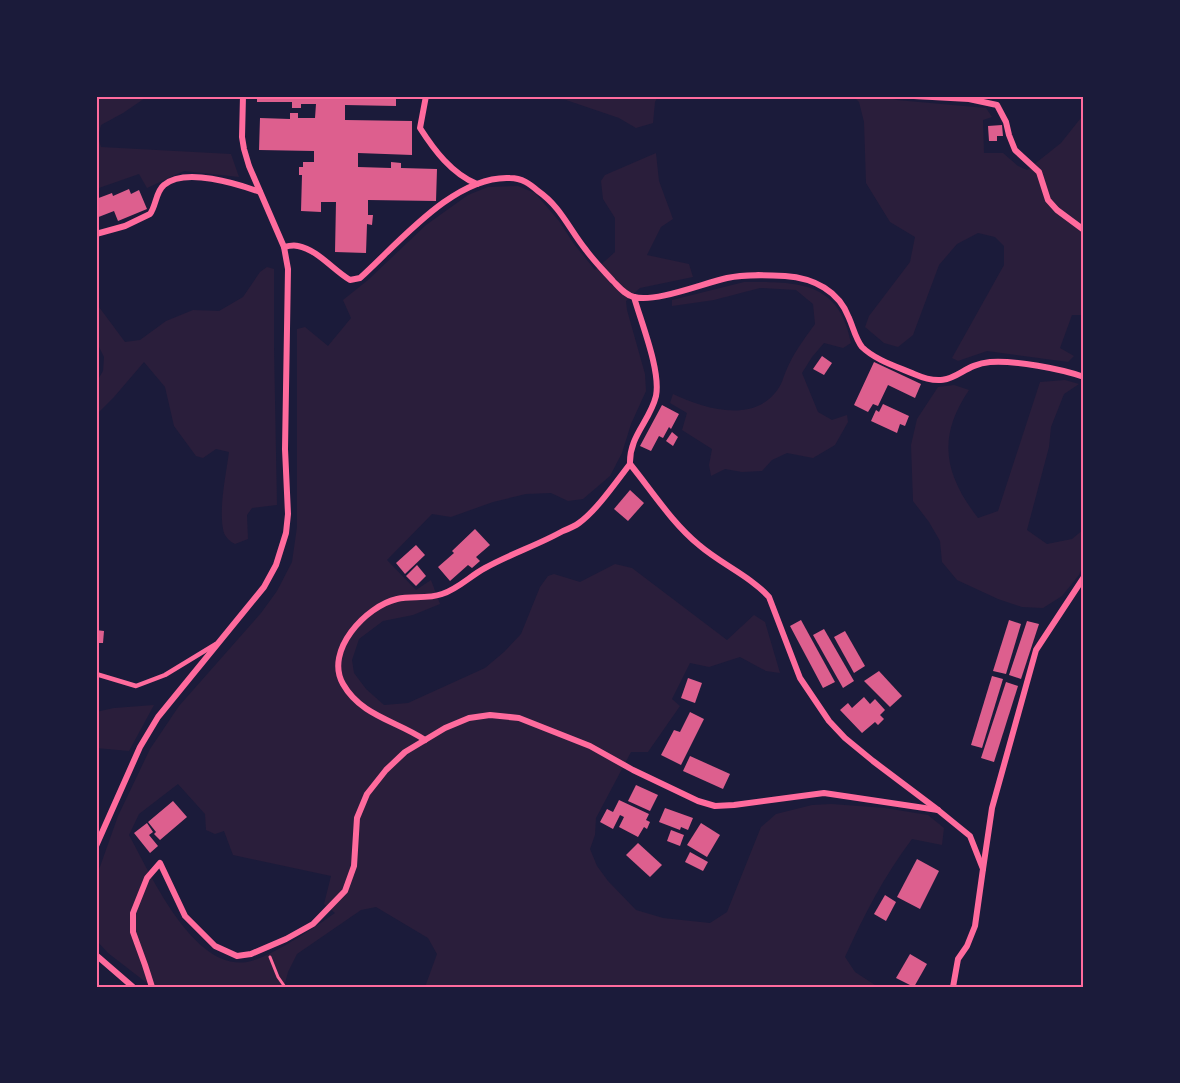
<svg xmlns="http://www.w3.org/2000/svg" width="1180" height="1083" viewBox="0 0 1180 1083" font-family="Overpass,sans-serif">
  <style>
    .green { fill: #2a1e3b; fill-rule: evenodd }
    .building { fill: #dd5f8e }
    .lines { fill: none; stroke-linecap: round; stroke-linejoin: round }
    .path { stroke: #ff6b9d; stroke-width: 3 }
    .service { stroke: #ff6b9d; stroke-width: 4.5 }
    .minor { stroke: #ff6b9d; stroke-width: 6 }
    .neatline { fill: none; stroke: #ff6b9d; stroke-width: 2 }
  </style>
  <rect width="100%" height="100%" fill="#1b1b3a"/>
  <!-- green -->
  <g class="green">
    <path d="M96,96H148L123,113L101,125L98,137L101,147L231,154L239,177L184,171L147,188L139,174L96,189Z"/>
    <path d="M538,96H658L655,102L653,123L636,128L619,118L566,100Z"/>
    <path d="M853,96H884L897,100L986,108L992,117L983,120L984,153H1003L1018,166L1027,170L1061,143L1084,114V315H1072L1060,348L1074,356L1068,362L987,351L958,361L952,358L1004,265V246L995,237L978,233L957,244L939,265L913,335L898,347L884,343L865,327L869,316L910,262L915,237L890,222L866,183L864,122L859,102Z"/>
    <path d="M656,153L659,181L673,219L661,227L647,255L689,264L693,277L640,288L626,301L627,310L645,374L646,391L631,424L622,453L610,476L583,499L568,501L551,493L526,494L493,502L451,517L432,514L387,560L416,590L431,580L440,604L413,615L383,621L359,639L352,660L354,673L366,689L384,705L408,703L485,668L504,652L521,634L540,587L548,576L554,574L580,582L615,564L632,568L727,640L754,615L765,622L780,673L766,671L740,657L709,667L690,663L672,699L680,706L648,752H631L596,818L595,835L590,849L597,866L608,881L636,910L663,918L710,923L727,912L761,827L776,814L812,805L831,804L885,808L928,815L944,828L942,845L912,839C884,876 864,915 845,957L855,972L878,987H425L437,954L428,938L376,907L361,910L297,954L288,972L284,987H152L108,953L96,940V878L118,816L150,749L179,706L261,613L277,591L292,562L297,527V329L305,327L328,346L351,318L343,300L368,280L426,225L468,195L488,187L518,186L535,193L559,221L574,244L595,270L615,252V218L603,199L601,181L605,175ZM178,784L205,814L206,830L215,834L224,831L233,855L331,876L324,904L335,913C315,927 270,958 247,962C193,971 150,873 129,835L139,814Z"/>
    <path d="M267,267L274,269V348L277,505L252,508L247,515L248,539L235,544C229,541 224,536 223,529C219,506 226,475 229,452L216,449L203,458L196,456L174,426L165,387L144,362L114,397L96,415V383L103,371L104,357L96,341V303L125,342L140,340L166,321L193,310L219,311L243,297L260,272Z"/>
    <path d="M744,282C796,282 839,280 851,343L843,348L824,343L812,357L802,373L818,412L832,420L847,415L848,422L835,445L813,458L787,453L772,460L762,471L742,472L725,469L711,476L709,465L712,449L682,430L687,413L670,403L673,394C706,410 759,425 781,384C783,380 784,375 786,371C793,354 804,339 815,324L813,304L796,290L760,288L714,300L672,306V300Z"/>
    <path d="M1065,380L1079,384L1064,394L1051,427L1049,447L1027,530L1047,544L1072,539L1084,529V563L1079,575L1062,596L1043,608L1022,607L998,599L957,580L942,562L940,541L929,522L913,501L911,445L917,419L938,387L954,385L969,390C937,437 944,474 978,518L998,511L1040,382Z"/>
    <path d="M154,705L129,751L96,748V712L114,708Z"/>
  </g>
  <!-- building -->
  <g class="building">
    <path d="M257,96H396V106L345,105V120L412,121V155L358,153V167L391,168V162L401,163V168L437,169L436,201L368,200V215H373L372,225L367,224L366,253L335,252L336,202H321V212L301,211L302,175H299V167H303V162H314V151L259,150L260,118L290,119V113H298V118H315L316,104H301V108H292V102H257Z"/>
    <path d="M1002,125L1003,136H997V141H989L988,126Z"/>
    <path d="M129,189L131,194L139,190L147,209L118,221L114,211L96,218V199L112,193L113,196Z"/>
    <path d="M822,356L832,363L824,375L813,369Z"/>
    <path d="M874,362L921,384L915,398L888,385L878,406L873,404L868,412L854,405Z"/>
    <path d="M883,404L909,416L905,426L900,424L897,433L871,421L876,410L879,412Z"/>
    <path d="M662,405L679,414L671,429L669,427L663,438L659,436L651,451L640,446Z"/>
    <path d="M672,432L678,437L673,446L666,441Z"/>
    <path d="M630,490L644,503L628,521L614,509Z"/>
    <path d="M475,529L490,545L476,557L480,561L472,568L468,565L450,581L438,567L454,553L452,551Z"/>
    <path d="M416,545L425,555L405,574L396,563Z"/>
    <path d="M417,565L426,576L416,586L406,576Z"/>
    <path d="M801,620L835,682L823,688L790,626Z"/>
    <path d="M1009,620L1021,624L1006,674L993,671Z"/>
    <path d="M1027,621L1039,624L1021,679L1009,675Z"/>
    <path d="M824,629L854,681L843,688L813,635Z"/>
    <path d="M96,630L104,631L103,643H96Z"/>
    <path d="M845,631L865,666L854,673L834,637Z"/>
    <path d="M879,671L902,696L890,707L864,681Z"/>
    <path d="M992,676L1003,679L982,748L971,745Z"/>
    <path d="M688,678L702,683L695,703L681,698Z"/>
    <path d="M1006,682L1018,686L994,762L981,758Z"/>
    <path d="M864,697L870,704L875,699L885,710L880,715L884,719L878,725L875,722L862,733L840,710L848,703L852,708Z"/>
    <path d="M690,712L704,719L681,765L661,755L674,730L680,732Z"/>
    <path d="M690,756L730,774L723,789L683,771Z"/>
    <path d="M636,785L658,795L650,811L628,801Z"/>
    <path d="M619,800L649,814L646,820L650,822L647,829L644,827L638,837L619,827L624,817L620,815L613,829L600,822L607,809L613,812Z"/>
    <path d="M173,801L187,817L160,840L154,834L156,832L148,822Z"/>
    <path d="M665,808L693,818L688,830L681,827L680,830L659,822Z"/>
    <path d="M147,823L153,832L149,835L158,846L150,853L134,833Z"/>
    <path d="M701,823L720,835L707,857L687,845Z"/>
    <path d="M671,830L684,835L680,846L667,841Z"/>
    <path d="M638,843L662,865L650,877L626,855Z"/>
    <path d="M690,852L708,862L703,871L685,862Z"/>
    <path d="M917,859L939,871L920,909L897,897Z"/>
    <path d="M885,895L896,902L886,921L874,914Z"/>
    <path d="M910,954L927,964L914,987L896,978Z"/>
  </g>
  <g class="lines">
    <!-- path -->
    <path class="path" d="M270,957L278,977L285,987"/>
    <!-- service -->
    <path class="service" d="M96,674L136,686L165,675L216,644"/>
    <!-- minor -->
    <g class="minor">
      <path d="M426,96L420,128C434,150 452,174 477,184"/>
      <path d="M914,96L969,99L997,105L1006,122L1009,135L1015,150L1039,172L1048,200L1057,210L1084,230"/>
      <path d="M96,234L125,226L150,214C156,206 156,191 164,185C185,167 238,184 260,192"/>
      <path d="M284,247C288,246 294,245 298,246C318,250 333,270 350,280L360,278C398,244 454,175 510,178C522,178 530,184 538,191C561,207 569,229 586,250C594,261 604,271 613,281C619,287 625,295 634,297C655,303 704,283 727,278C745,274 766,275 785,276C814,278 839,291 849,318C853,327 856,340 862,347C875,360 898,367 914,374C955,392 957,365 990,362C1014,360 1062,369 1084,377"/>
      <path d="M634,297C641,322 661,371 656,396C650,421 629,436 630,464C652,491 672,523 699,545C721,564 750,576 769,597L800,678L829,721L845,738L873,761L938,810L970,836L983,869L975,926L967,946L958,959L953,987"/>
      <path d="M425,740C397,721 361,716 343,684C324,651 366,606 397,599C412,596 428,599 442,594C458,589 470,576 485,568C510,554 538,545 563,531C568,529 575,526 579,523C597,510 616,482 630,464"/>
      <path d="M96,846L140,747L158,717L264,587L276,565L286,533L288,514L285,449L288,269L284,247L249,166L244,149L242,137L243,96"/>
      <path d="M983,869L992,808L1036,650L1084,577"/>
      <path d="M96,955L133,987"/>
      <path d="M152,987L145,965L133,932V913L147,878L160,863L185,916L215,946L237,956L251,954L286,939L313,924L345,891L354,866L357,818L367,794L386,770L405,752L445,728L469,718L490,715L519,718L590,746L633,770L698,801L715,806L734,805L824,793L938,810"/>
    </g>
  </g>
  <!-- border -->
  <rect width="1180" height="1083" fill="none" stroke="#1b1b3a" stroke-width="195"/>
  <rect x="98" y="98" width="984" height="888" class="neatline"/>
</svg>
